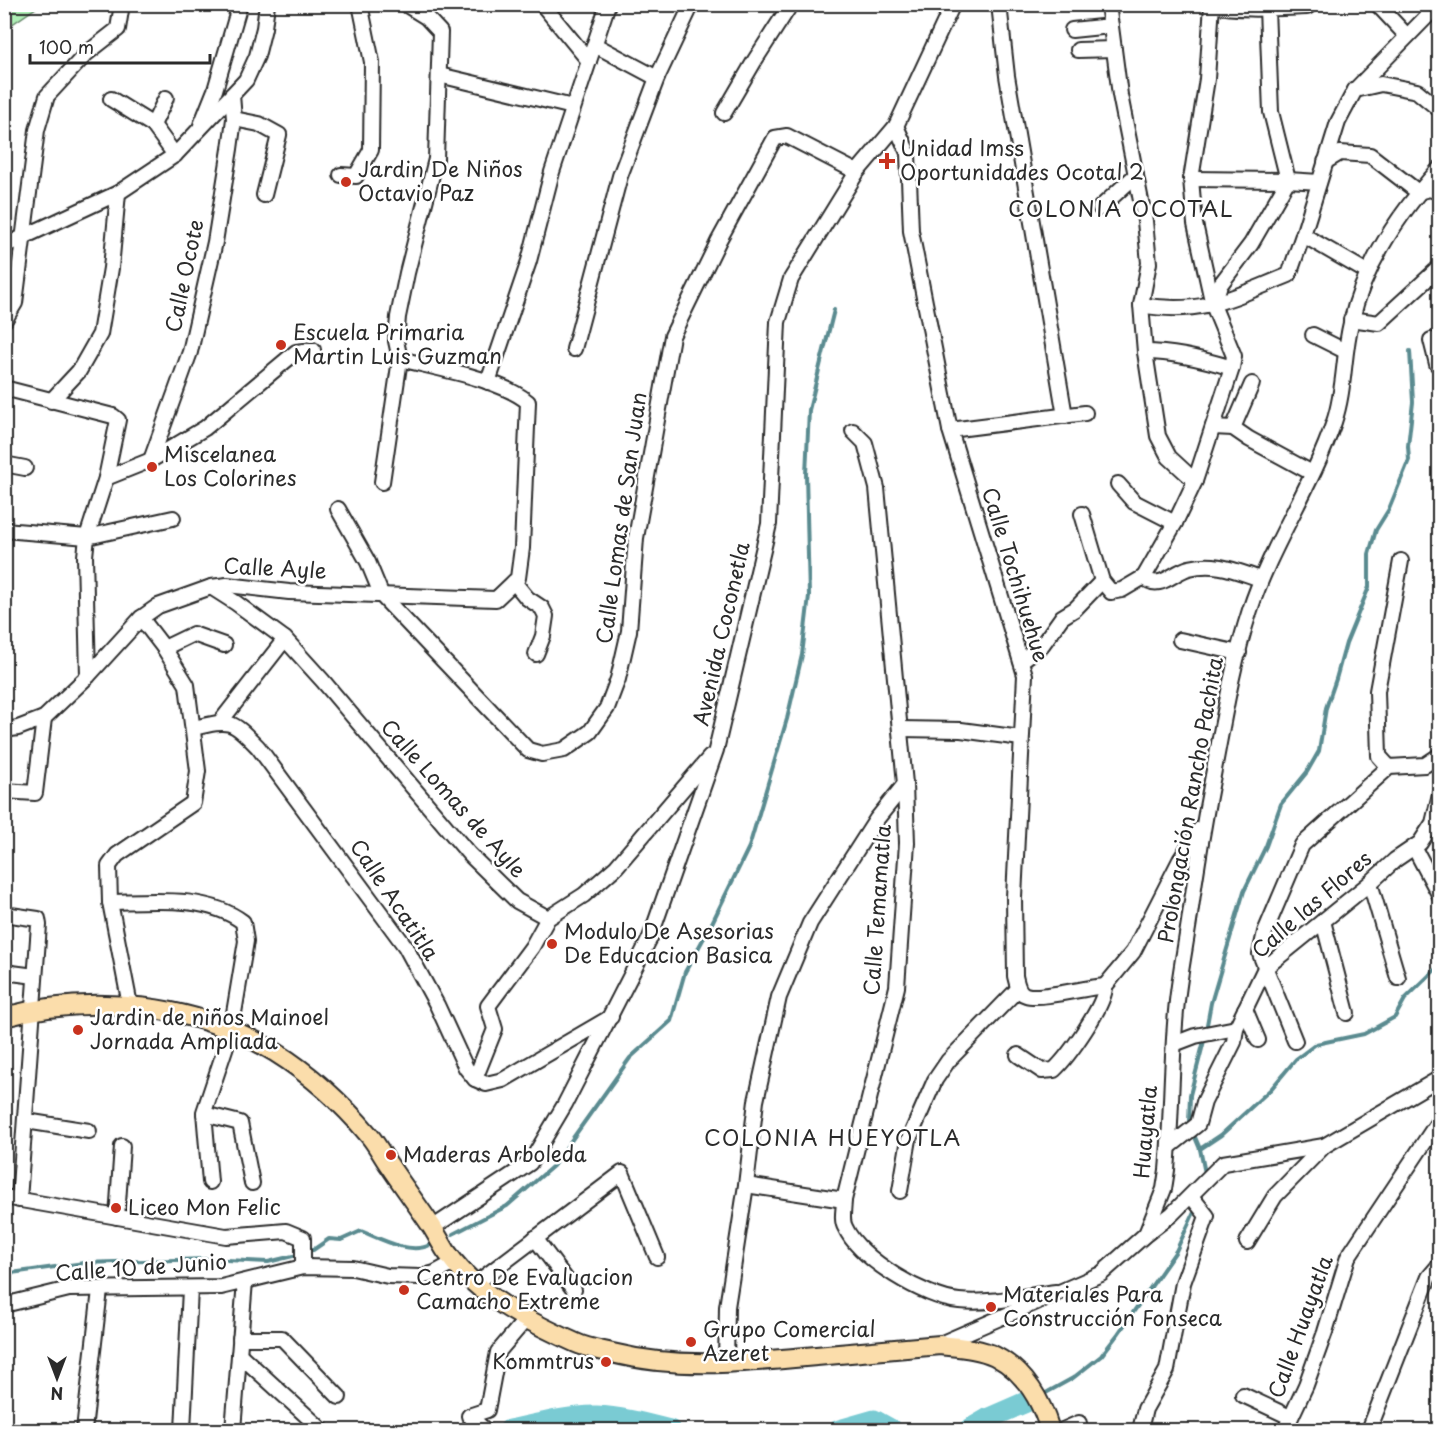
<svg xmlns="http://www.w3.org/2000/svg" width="1444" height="1435" viewBox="0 0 1444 1435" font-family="'Playpen Sans',sans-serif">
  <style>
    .green { fill: #aeeeb5; stroke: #6c8c70; stroke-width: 1.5 }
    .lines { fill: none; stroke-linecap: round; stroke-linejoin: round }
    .stream { stroke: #5a8b90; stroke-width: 4 }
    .river { stroke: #7acbd3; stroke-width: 21 }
    .minor-casing { stroke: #2b2b2b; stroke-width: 18 }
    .major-casing { stroke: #2b2b2b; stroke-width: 22 }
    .minor { stroke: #fff; stroke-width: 14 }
    .major { stroke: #fbddab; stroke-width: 18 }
    .poi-dot { fill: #c8321e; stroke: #fff; stroke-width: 2 }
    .labels { text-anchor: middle; stroke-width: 5; stroke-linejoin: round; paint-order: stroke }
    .poi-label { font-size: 21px; fill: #2b2b2b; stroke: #fff; text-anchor: start }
    .street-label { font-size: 21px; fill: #2b2b2b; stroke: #fff }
    .neighbourhood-label { font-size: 22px; letter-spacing: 1.5px; fill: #2b2b2b; stroke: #fff }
  </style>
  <rect width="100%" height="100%" fill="#fff"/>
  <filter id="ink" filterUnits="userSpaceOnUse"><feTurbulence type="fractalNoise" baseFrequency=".0167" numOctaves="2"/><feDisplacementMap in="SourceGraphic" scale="12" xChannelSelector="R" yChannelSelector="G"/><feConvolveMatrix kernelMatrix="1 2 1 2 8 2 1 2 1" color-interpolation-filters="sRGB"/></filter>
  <g filter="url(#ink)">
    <!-- green -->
    <path class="green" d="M5,4H40V5L5,29Z"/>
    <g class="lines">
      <!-- stream -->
      <g class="stream">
        <path d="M1206,1030L1211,1003L1244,891L1266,846L1281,804L1307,772L1319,751L1326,708L1336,679L1346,643L1369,587V554L1376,530L1389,509L1409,460L1408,446L1413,402L1410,351"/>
        <path d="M1200,1149L1189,1123L1190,1095L1205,1037"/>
        <path d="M1205,1173L1200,1149L1221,1135L1271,1089L1296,1059L1316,1044L1364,1034L1395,1017L1405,999L1440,965"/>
        <path d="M453,1234L507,1206L553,1166L630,1058L671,1021L685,972L710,927L749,847L787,719L802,655L809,596L806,474L809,410L834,310"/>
        <path d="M313,1250L329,1239L341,1240L361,1231C381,1239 409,1255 430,1245"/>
        <path d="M4,1274L84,1263L206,1259L268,1262L293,1256"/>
        <path d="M1044,1394L1073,1378L1101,1356L1118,1334L1176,1251L1196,1208"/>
      </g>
      <!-- river -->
      <g class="river">
        <path d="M509,1430C533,1425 573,1415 597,1416C621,1417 646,1424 670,1430"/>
        <path d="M839,1430L874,1420L892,1430"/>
        <path d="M968,1430L987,1419L1026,1402"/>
      </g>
      <!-- minor casing -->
      <g class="minor-casing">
        <g id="minor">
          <path d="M542,4L589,61"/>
          <path d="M999,4L1007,76L1065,416"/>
          <path d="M1108,4L1120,95L1145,221L1149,263L1141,305L1145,352L1158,436L1169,457L1195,481"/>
          <path d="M1212,4L1207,79L1191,179L1195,224L1213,305"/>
          <path d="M1377,4L1407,36"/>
          <path d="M1212,5C1243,11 1276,8 1307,7L1311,4"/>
          <path d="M1267,8L1271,112L1288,180"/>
          <path d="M1072,30L1111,26"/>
          <path d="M595,45L657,78"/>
          <path d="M1078,50L1114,49"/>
          <path d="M439,75L573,107"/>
          <path d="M1355,90L1381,84L1417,91L1440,110"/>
          <path d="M111,99L153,125L175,155"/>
          <path d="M724,113L755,60L791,4"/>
          <path d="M234,119L259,124L279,135L264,195"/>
          <path d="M153,125L166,98"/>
          <path d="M201,125L215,90L240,4"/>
          <path d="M896,126L908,153L911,231L950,430L1025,675L1014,897L1015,976C1017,984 1018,993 1026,995C1040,1000 1088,987 1105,986"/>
          <path d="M1325,162L1340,153L1370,155L1418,192L1430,189L1440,193"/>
          <path d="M341,175L356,176L371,150L372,62L360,4"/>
          <path d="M1191,179L1288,180L1319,182"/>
          <path d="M1100,208L1136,175"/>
          <path d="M1303,235L1367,272"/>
          <path d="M4,246L118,193L175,155L246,80L257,56L264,28L267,4"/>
          <path d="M1141,305C1203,316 1234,297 1289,275L1303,235L1338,122L1355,90L1439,4"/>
          <path d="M1351,319L1379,323L1440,267"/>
          <path d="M4,321L15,303L37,130L47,96L86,54L118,29L122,4"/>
          <path d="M1313,335L1345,351"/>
          <path d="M1431,340L1437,364L1440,365"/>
          <path d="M574,349L620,176L657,78L692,4"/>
          <path d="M1145,352C1175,352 1203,359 1232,368"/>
          <path d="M488,382L529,261L552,172L608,4"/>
          <path d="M4,388L113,416L118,420L106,478L87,537L85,556L88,676"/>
          <path d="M51,401L79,371L100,334L111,268L118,193"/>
          <path d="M1213,427L1233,428L1249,439L1312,473"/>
          <path d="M1233,428L1252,384"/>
          <path d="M950,430L1085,413"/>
          <path d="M853,431L865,443L877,488L905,784L907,843L897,987L844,1200C844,1208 841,1220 845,1227C859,1259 925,1298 959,1301C991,1304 1025,1296 1056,1292"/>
          <path d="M151,460L190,352L215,242L230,149L234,119L232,95"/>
          <path d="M4,464L25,468"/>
          <path d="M106,478L151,460L205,428L296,352L313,350"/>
          <path d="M382,482L400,359L396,341L398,317L407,273L436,159L440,32L426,17L405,4"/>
          <path d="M1118,484L1134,502L1175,523"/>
          <path d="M338,509L368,562L382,596L528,750L542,754L564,750L590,732L607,708L618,679L629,631L636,538L672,336L719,240L775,138L787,136L857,172"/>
          <path d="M1082,514L1102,581L1111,592L1122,590L1144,577L1175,523L1195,481L1232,368L1234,356L1213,305L1220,285L1251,244L1288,180"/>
          <path d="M4,530L87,537L173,518"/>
          <path d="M1144,577C1159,592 1173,572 1189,568C1215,561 1236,571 1261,579"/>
          <path d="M514,582L527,598L542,608L546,616L543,636L536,654"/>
          <path d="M211,587L236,603L285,639L323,681L469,854L517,901L548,918"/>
          <path d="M1180,640L1239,653"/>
          <path d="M164,648L193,634L224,645"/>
          <path d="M1021,661L1042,645L1062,617L1075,609L1102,581"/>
          <path d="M221,721L285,639"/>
          <path d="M194,728C231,719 231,720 258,747L405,946L437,1005L466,1068L475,1079L486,1084L503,1080L611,1017"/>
          <path d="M900,729L961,730L1021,738"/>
          <path d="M4,730L18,728L44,718L88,676L141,618L158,606L211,587L227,585L289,592L496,599L518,578L522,548L528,402C501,379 435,368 400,359"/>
          <path d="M1389,767L1379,756L1377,691L1401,561"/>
          <path d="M4,791L35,793L44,718"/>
          <path d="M1414,847L1440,896"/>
          <path d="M1370,883L1398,978"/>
          <path d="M110,902C153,901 207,895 243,922L246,941L231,1031L204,1112L210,1182"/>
          <path d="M4,914L38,919L39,925L19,1200"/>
          <path d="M1323,921L1347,1013"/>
          <path d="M4,972L35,976"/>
          <path d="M1105,986L1133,952L1180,860L1200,829"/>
          <path d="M130,1005L110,902L109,866L117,855L193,803L198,771L187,685L164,648L141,618"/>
          <path d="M1245,1009L1258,1040"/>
          <path d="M1295,1041L1260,954L1265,932L1302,845L1389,767L1425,765L1440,755"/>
          <path d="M1174,1044L1195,1036L1236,1028"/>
          <path d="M1018,1055L1042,1071L1054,1070C1068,1057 1106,1004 1105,986"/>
          <path d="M475,1079L495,1029L488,1006L532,947L548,918L584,895L616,867L710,757"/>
          <path d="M204,1114L240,1123L252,1183"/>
          <path d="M26,1121L89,1131"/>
          <path d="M1169,1147L1198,1124L1204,1102L1234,1042L1236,1028L1265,968L1370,883L1395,860L1420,843L1433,823L1440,794"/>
          <path d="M746,1185L844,1200"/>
          <path d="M900,1191L909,1139L935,1080L948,1061L1018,989"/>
          <path d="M4,1197L226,1236L286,1231L303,1238V1267"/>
          <path d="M117,1217L122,1146"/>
          <path d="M432,1228L530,1163L565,1104L650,938L716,750L764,546L769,524L778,322L791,279L857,172L896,126L953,4"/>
          <path d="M1146,1234L1164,1189L1167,1170C1172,1114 1171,1057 1177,1001C1180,974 1185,948 1189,922C1196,871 1204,821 1214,770C1224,717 1233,662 1250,610C1271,545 1312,487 1334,422C1345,390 1343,355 1351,323C1364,264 1400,212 1440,168"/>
          <path d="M535,1238L574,1290"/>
          <path d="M1247,1242L1275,1196L1324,1146"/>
          <path d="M475,1284L622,1173L657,1257"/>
          <path d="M4,1305L69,1289L221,1287L303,1267L353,1268L388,1276L421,1277L435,1273L455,1262"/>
          <path d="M240,1338H282L339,1397"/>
          <path d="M940,1344L1101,1274L1146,1234L1172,1214L1223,1163L1324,1146L1440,1078"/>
          <path d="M239,1354L322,1430"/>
          <path d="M726,1363L727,1307L746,1185L756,1101L779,997L810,923L876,820L905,784"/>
          <path d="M1243,1395L1290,1417"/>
          <path d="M84,1430L100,1290"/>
          <path d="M183,1430L190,1289"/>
          <path d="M233,1430L245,1281"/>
          <path d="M485,1430L469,1416L487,1410L498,1352L526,1319"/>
          <path d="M1063,1430L1079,1423"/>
          <path d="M1140,1430L1145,1409L1167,1370L1183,1283L1206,1219L1207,1216L1191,1196"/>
          <path d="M1285,1430L1306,1385L1325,1332L1348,1257L1440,1119"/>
          <path d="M1369,1430L1429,1277L1440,1264"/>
        </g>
      </g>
      <!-- major casing -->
      <g class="major-casing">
        <path id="major" d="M4,1017C93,993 196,1004 275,1052C309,1073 343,1104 368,1134C376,1143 382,1155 389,1165C403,1186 418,1206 432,1227C437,1235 441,1243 446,1251C477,1296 527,1321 576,1343C587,1348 600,1350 612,1353C676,1369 741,1363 805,1357C850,1353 895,1349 940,1345C957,1347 979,1348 995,1356C1024,1371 1041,1400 1050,1430"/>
      </g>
      <!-- minor -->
      <use href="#minor" class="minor"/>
      <!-- major -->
      <use href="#major" class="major"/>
    </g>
  </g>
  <!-- markers -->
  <g class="poi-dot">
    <path d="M884 152h6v6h6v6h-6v6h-6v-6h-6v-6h6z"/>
    <circle cx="346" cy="182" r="6"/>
    <circle cx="281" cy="345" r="6"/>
    <circle cx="152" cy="467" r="6"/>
    <circle cx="552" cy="944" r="6"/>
    <circle cx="78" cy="1030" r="6"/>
    <circle cx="391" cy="1155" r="6"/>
    <circle cx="116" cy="1208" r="6"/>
    <circle cx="404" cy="1290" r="6"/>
    <circle cx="991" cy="1307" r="6"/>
    <circle cx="691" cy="1342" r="6"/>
    <circle cx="606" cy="1362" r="6"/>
  </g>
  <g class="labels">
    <!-- poi labels -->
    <g class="poi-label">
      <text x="900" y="156">Unidad Imss<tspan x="900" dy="24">Oportunidades Ocotal 2</tspan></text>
      <text x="358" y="177">Jardin De Niños<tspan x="358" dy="24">Octavio Paz</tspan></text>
      <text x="293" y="340">Escuela Primaria<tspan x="293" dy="24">Martin Luis Guzman</tspan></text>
      <text x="164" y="462">Miscelanea<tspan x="164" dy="24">Los Colorines</tspan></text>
      <text x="564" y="939">Modulo De Asesorias<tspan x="564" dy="24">De Educacion Basica</tspan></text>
      <text x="90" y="1025">Jardin de niños Mainoel<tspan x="90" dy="24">Jornada Ampliada</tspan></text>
      <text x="403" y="1162">Maderas Arboleda</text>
      <text x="128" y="1215">Liceo Mon Felic</text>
      <text x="416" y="1285">Centro De Evaluacion<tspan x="416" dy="24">Camacho Extreme</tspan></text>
      <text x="1003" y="1302">Materiales Para<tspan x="1003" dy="24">Construcción Fonseca</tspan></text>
      <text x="703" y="1337">Grupo Comercial<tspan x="703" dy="24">Azeret</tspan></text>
      <text x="594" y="1369" text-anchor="end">Kommtrus</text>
    </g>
    <!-- street labels -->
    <g class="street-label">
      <text transform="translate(185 276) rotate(-78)" y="7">Calle Ocote</text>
      <text transform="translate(622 518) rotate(-82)" y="7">Calle Lomas de San Juan</text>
      <text transform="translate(275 569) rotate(3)" y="7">Calle Ayle</text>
      <text transform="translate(1015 575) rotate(73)" y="7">Calle Tochihuehue</text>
      <text transform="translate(722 634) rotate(-77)" y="7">Avenida Coconetla</text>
      <text transform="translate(453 799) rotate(48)" y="7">Calle Lomas de Ayle</text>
      <text transform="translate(1191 800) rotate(-80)" y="7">Prolongación Rancho Pachita</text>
      <text transform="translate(394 900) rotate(56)" y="7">Calle Acatitla</text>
      <text transform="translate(1312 905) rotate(-41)" y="7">Calle las Flores</text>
      <text transform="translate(878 910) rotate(-86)" y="7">Calle Temamatla</text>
      <text transform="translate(1146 1132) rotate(-85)" y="7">Huayatla</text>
      <text transform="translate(141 1268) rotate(-4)" y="7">Calle 10 de Junio</text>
      <text transform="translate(1301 1327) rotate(-70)" y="7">Calle Huayatla</text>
    </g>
    <!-- neighbourhood labels -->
    <g class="neighbourhood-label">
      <text x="1121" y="217">COLONIA OCOTAL</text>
      <text x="833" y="1146">COLONIA HUEYOTLA</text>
    </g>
  </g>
  <!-- margin -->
  <rect width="1444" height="1435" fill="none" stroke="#fff" stroke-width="24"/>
  <rect x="12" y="12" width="1420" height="1411" fill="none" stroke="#2b2b2b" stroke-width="2" filter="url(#ink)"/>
  <!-- north arrow -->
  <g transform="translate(57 1378) rotate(180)" stroke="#ffffff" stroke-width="4.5" paint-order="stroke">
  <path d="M0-4.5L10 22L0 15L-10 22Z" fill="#2b2b2b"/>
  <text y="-9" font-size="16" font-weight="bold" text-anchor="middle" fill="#2b2b2b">N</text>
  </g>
  <!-- scale -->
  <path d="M30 54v9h180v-9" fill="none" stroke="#2b2b2b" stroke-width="3"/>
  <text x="39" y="54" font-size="18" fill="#2b2b2b" stroke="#ffffff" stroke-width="4.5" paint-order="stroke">100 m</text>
</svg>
